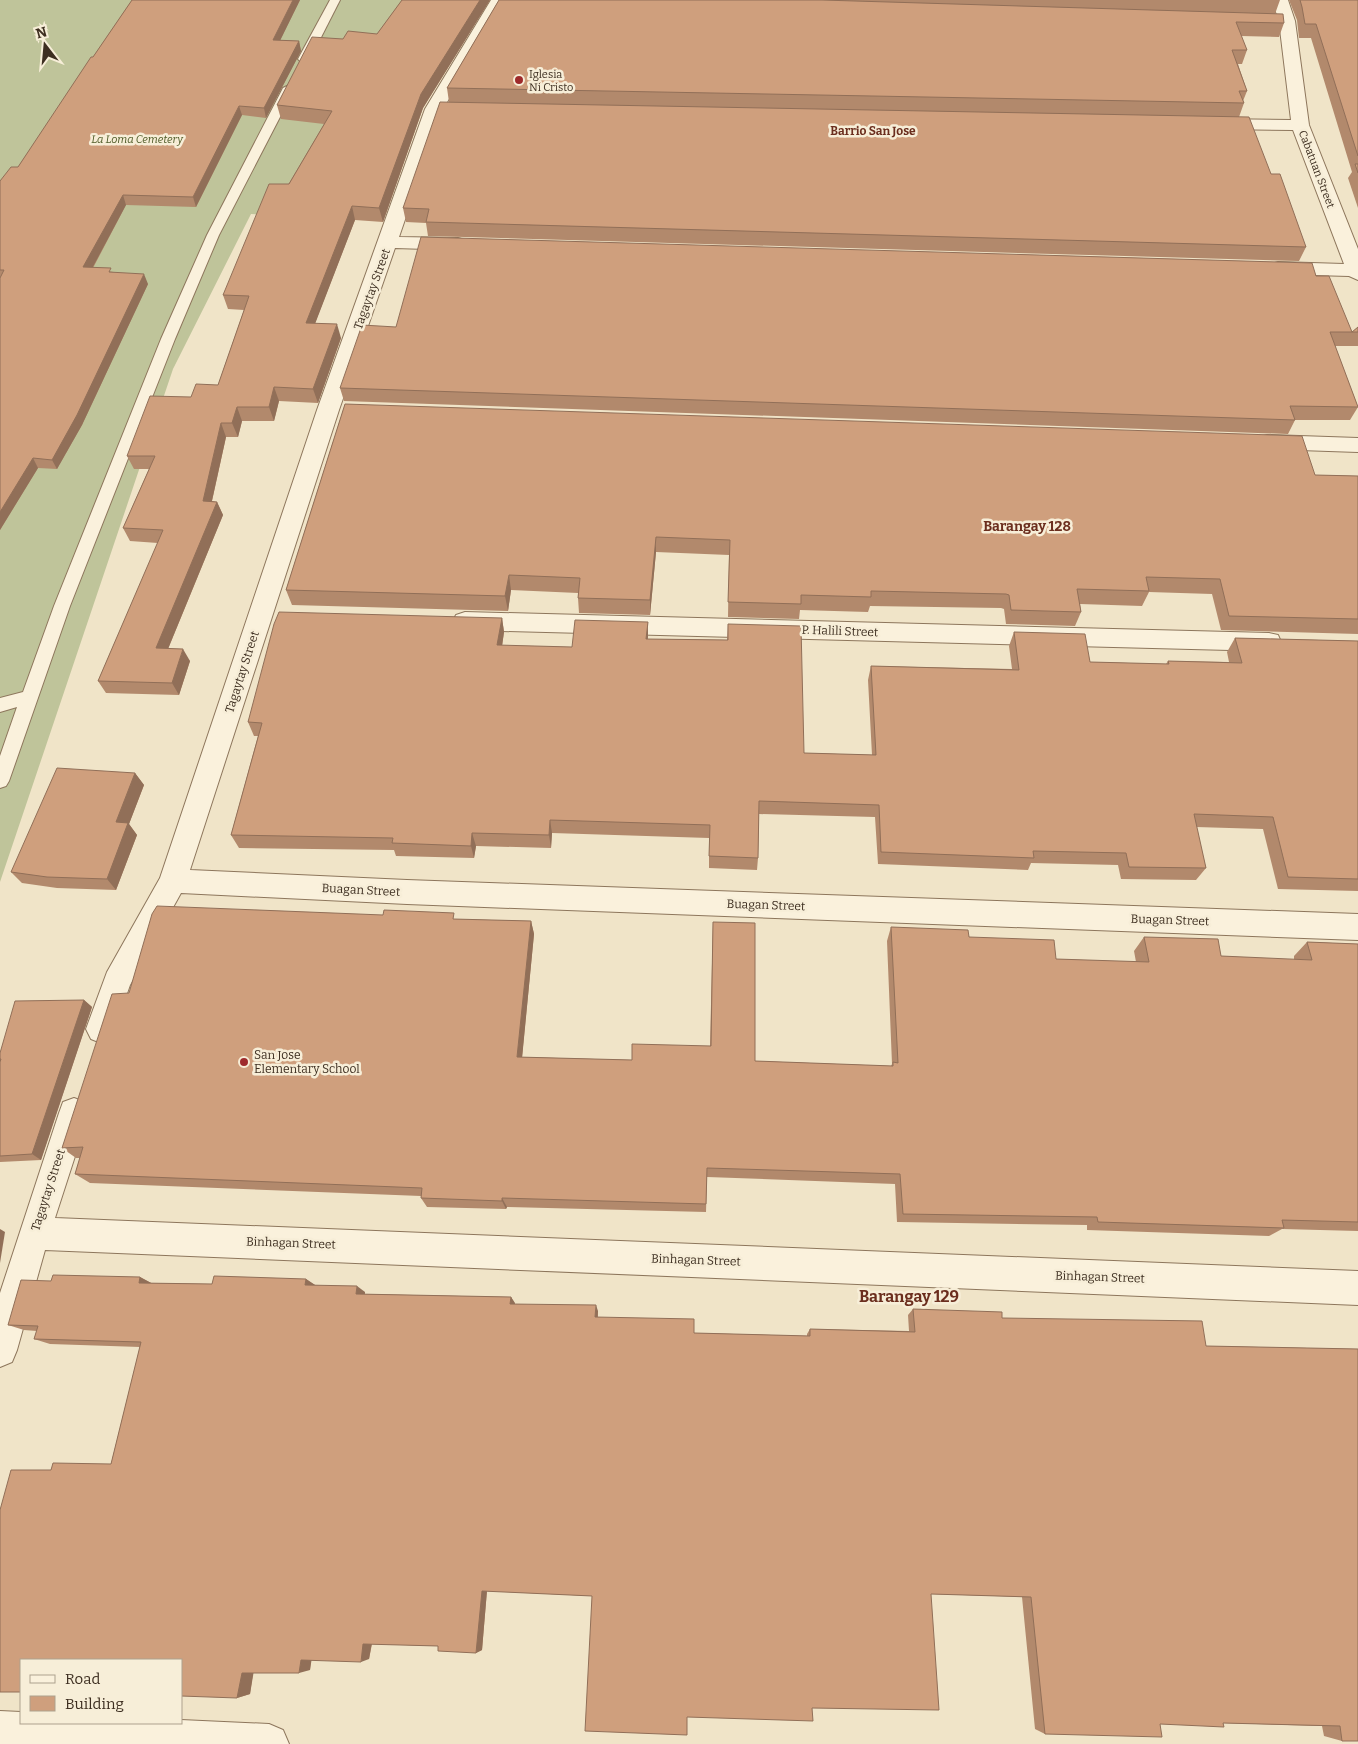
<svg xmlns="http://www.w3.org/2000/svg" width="1358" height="1744" viewBox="0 0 1358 1744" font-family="Bitter,serif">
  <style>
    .cemetery { fill: #bfc49a }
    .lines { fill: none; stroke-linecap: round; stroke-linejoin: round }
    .lane-casing { stroke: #8d765c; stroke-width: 2 }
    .street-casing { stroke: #8d765c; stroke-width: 2 }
    .lane { fill: #faf1dc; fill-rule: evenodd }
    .street { fill: #faf1dc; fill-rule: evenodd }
    .wall { fill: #b2896c }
    .shaded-wall { fill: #916f58 }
    .building { fill: #cf9f7d; stroke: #916f58 }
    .poi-dot { fill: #9e2a2b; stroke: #f7eed8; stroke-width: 2 }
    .labels { text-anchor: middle; stroke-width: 5; stroke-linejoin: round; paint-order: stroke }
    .far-poi-label { font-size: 11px; fill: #3d2e20; stroke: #f7eed8; text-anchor: start }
    .far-park-label { font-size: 11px; font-style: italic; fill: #4d5a26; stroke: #f7eed8 }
    .far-street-label { font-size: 11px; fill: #3d2e20; stroke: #f7eed8 }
    .far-quarter-label { font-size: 12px; font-weight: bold; fill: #6b2e1e; stroke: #f7eed8 }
    .street-label { font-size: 12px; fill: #3d2e20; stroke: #f7eed8 }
    .poi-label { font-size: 12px; fill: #3d2e20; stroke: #f7eed8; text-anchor: start }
    .neighbourhood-label { font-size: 14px; font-weight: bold; fill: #6b2e1e; stroke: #f7eed8 }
    .near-neighbourhood-label { font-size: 16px; font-weight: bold; fill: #6b2e1e; stroke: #f7eed8 }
  </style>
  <rect width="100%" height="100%" fill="#f0e4c8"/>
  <!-- cemetery -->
  <path class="cemetery" d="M0,0H426L306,217L251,214L173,369L0,882Z"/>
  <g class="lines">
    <!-- lane casing -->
    <g class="lane-casing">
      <g id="lane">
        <path d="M330,0H340L310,59L304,62L300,61L298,59Z"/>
        <path d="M289,85L295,88L219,235L175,339L70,606L9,781L6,786L0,788V756L17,707L0,712V698L23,692L54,606L161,339L207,235L283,88Z"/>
      </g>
    </g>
    <!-- street casing -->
    <g class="street-casing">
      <g id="street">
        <path d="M491,0H507L443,109L399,237L458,238L465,240L468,244L465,248L458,250L395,248L339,410L190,870L407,880L1358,914V940L407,904L181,893L130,985L111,1039L101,1043L91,1039L86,1029L107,972L160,878L317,410L425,109Z"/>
        <path d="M1272,0H1288L1295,21L1309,125L1358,249V280L1349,276L1278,274L1271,272L1268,268L1271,264L1278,262L1344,264L1293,130L1216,129L1210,128L1207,124L1210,120L1216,119L1291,120L1279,21Z"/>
        <path d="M1267,435L1358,438V452L1267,449L1259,447L1256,442L1259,437Z"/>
        <path d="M465,612L1269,633L1278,635L1281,642L1278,649L1269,651L465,630L456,627L453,621L456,615Z"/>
        <path d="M74,1098L85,1102L89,1113L55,1218L1358,1271V1305L45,1250L17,1350L12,1362L0,1367V1293L59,1113L63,1102Z"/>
        <path d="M0,1711L21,1712V1723H181V1720L269,1724L283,1730L289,1744H0Z"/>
      </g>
    </g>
    <!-- lane -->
    <use href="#lane" class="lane"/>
    <!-- street -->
    <use href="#street" class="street"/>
  </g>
  <!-- wall -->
  <g class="wall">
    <path d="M132,0H300L280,40L299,41L301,51L266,118L242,115L196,207L126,205L93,268L113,272L148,284L82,425L57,469L38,468L0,530V181L18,167L93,57Z"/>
    <path d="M402,0H490L423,108L383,222L355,220L315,323L341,338L318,403L279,401L274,421H242L238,437H226L212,501L217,502L223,515L168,649L190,661L179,695L106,693L98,681L158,543L130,541L123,528L149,469H134L127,456L191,397L218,385L244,310L228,309L223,295L324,124L281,119L277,105L343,39L377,34Z"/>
    <path d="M499,0H1280L1275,14L1284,23L1279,37L1241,36L1247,50L1242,64H1238L1247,91L1243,101L1244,103L1239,117L1271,174L1306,247L1299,261L428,236L426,223L406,222L403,208L449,102L447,88Z"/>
    <path d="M1289,0H1358V208L1348,178L1352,172L1311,38H1299L1297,20Z"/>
    <path d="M1316,276L1352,332L1358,327V346H1335L1358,407L1350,420H1295L1288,434L344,401L340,388L396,327Z"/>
    <path d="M345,404L1315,475L1358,476V634L1221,630L1212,594L1149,592L1142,606L1080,604L1081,612L1075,626L1006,624L1004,609L1001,608L870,606L868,612L800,610L799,619L728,617L729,555L656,552L650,615L579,613L578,598V593L511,590L508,611L292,605L286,590Z"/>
    <path d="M502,618L504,632L502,646L572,647L648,622V639L727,640L728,624L804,753L872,755L868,680L871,666L1012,669L1009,646L1014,632L1090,662L1166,664L1168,661L1229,662L1227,652L1235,638L1358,641V891L1278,889L1263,829L1196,827L1206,868L1196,880L1121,879L1118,865L1031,863L1028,870L878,864L875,817L759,814L758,858L757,870L709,868V838L552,833L551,848L476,846L474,858L396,856L394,850L239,848L231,835L258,736H254L248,722Z"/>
    <path d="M135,773L144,785L129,824L137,835L116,890L57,888L22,883L11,872Z"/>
    <path d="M456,919L531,921L534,934L522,1057L632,1060L710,1046L713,922L755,1061L891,1066L892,1064L887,941L891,927L969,937L1056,959L1136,962L1134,951L1144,937L1221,956L1294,960V956L1307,942L1358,944V1231L1282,1229L1269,1236L1087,1230V1225L897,1222L895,1184L707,1177L706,1212L507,1207L506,1209L427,1207L421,1198V1196L90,1183L75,1174L80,1158H76L62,1148L129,993Z"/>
    <path d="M84,1000L92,1007L41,1160L0,1162V1053Z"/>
    <path d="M140,1277L151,1283L212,1284L306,1279L315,1285L365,1292V1294L511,1297L515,1304L598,1311V1317L694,1333L807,1336V1334L810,1329L909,1331L908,1315L913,1309L1002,1318L1206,1346L1358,1349L1342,1741L1324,1736L1322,1726L1223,1723L1160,1724L1045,1734L1035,1729L1022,1597L931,1594L592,1596L487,1591L482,1650L476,1653L438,1646L372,1644L369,1659L311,1660L310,1670L253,1673L250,1694L237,1698L51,1470L111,1464L140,1347L50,1344L34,1339L37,1331L24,1330L8,1325L51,1281Z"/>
  </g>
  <!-- shaded-wall -->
  <g class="shaded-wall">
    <path d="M293,0H300L276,49L273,40Z"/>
    <path d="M480,0H490L423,108L383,222L379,208L421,94Z"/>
    <path d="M299,41L301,51L266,118L264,108Z"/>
    <path d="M239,106L242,115L196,207L193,197Z"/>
    <path d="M123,195L126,205L88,276L83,267Z"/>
    <path d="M352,206L355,220L310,337L306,323Z"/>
    <path d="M144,274L148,284L82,425L57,469L52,460Z"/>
    <path d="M337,324L341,338L318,403L313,389Z"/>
    <path d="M274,387L279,401L274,421L269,407Z"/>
    <path d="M237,407L242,421L238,437L232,423Z"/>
    <path d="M221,423L226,437L209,514L203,501Z"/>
    <path d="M33,458L38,468L0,530V512Z"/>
    <path d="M217,502L223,515L163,661L156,648Z"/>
    <path d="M656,537V552L650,615V600Z"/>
    <path d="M509,575L511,590L508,611L505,596Z"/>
    <path d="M502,618L504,632L500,660L497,645Z"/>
    <path d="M648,622V636L646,654V639Z"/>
    <path d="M183,649L190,661L179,695L172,683Z"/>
    <path d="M135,773L144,785L129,824L137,835L116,890L107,879L116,822Z"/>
    <path d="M550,820L552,833L551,848L549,835Z"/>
    <path d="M472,833L476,846L474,858L471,846Z"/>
    <path d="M531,921L534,934L521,1069L517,1057Z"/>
    <path d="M84,1000L92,1007L41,1160L32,1154Z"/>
    <path d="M502,1198L507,1207L506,1209L502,1201Z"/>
    <path d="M0,1229L5,1232L0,1263Z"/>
    <path d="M140,1277L153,1284L139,1283Z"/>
    <path d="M306,1279L315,1285H305Z"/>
    <path d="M357,1286L365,1292L364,1300L356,1294Z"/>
    <path d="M511,1297L515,1303L514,1310L510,1304Z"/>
    <path d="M596,1305L598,1311L597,1323L595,1317Z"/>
    <path d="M487,1590L482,1650L476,1653L482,1591Z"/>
    <path d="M372,1642L369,1659L361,1662L363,1644Z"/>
    <path d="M312,1657L310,1670L299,1673L301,1660Z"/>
    <path d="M254,1670L250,1694L237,1698L242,1673Z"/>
  </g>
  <!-- building -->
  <g class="building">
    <path d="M132,0H293L273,40L299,41L264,108L239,106L193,197L123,195L83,267L111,268L109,272L144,274L77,415L52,460L33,458L0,512V278L4,270H0V181L11,167H18L91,57H93Z"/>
    <path d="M402,0H480L421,94L379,208L352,206L306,323L337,324L313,389L274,387L269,407H237L232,423H221L203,501L217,502L156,648L183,649L172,683L98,681L163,530L123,528L155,456H127L150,396L191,397L196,384L218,385L249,296L223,295L269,184H289L332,111L277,105L312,37L343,39L348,31L377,34Z"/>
    <path d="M499,0H822L1283,14L1284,23L1236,22L1247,50H1232L1247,91H1239L1244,103L447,88Z"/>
    <path d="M1300,0H1358V156L1316,24H1305L1302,7Z"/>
    <path d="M440,102L1249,117L1271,174H1280L1306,247L426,222L429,209L403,208Z"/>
    <path d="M1355,164H1358V173Z"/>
    <path d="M421,237L1312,263L1316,276H1329L1352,332L1358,327V332H1330L1358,407L1290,406L1295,420L340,388L362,325L396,327Z"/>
    <path d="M345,404L1302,436L1315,475L1358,476V619L1229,616L1220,579L1146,577L1149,591L1077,589L1081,612L1011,610L1009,595L1006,594L871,591V597L801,595V604L728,602L730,540L656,537L650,600L578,598L580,578L509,575L505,596L286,590Z"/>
    <path d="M279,612L502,618L497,645L572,647L575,620L648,622L646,639L728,640V624L801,626L804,753L876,755L871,666L1019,670L1014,632L1085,634L1090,662L1169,664L1168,661L1242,663L1235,638L1358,641V879L1288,877L1273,817L1194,814L1206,868L1129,867L1126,853L1033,851L1034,858L881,852L879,805L759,801L758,858L709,856L710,825L550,820L549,835L472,833L471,846L392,843L393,838L231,835L262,723L248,722L274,624Z"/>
    <path d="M57,768L135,773L116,822L128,823L107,879L47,877L11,872Z"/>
    <path d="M157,906L383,915L384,910L454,913L453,919L531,921L517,1057L632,1060V1044L711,1046L713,922L755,923V1061L893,1066V1062L898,1063L891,927L968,930L969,937L1054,940L1056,959L1149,962L1144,937L1218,939L1221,956L1312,960L1307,942L1358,944V1222L1282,1220L1284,1228L1098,1222L1097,1217L903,1214L900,1174L805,1171L707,1168L706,1204L502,1198V1201L421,1198L422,1188L75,1174L83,1147L62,1148L112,994L129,993L152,914Z"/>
    <path d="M84,1000L32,1154L0,1156V1062L1,1059H0V1053L15,1001Z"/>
    <path d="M53,1275L140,1277L139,1283L212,1284L214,1276L306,1279L305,1285L357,1286L356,1294L511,1297L510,1304L596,1305L595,1317L694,1319V1333L810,1336V1329L915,1332L913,1309L1002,1312V1318L1202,1321L1206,1346L1358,1349V1741H1342L1340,1726L1223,1723L1224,1727L1160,1724L1162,1737L1045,1734L1031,1597L931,1594L939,1710L812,1708L813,1721L687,1717V1735L585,1731L592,1596L482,1591L476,1653L438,1651V1646L363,1644L361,1662L301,1660L299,1673H242L237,1698L181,1696V1660H21V1692H0V1510L11,1470H51L53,1463L111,1464L141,1342L34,1339L38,1326L8,1325L21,1280L51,1281Z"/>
  </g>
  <!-- markers -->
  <g class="poi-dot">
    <circle cx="519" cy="80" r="5"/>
    <circle cx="244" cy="1062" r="5"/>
  </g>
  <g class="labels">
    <!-- far-poi labels -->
    <g class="far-poi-label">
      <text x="529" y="78">Iglesia<tspan x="529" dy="13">Ni Cristo</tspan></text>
    </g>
    <!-- far-park labels -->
    <g class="far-park-label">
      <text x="137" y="143">La Loma Cemetery</text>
    </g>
    <!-- far-street labels -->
    <g class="far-street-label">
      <text transform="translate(1317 169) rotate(69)" y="4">Cabatuan Street</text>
    </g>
    <!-- far-quarter labels -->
    <g class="far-quarter-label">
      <text x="873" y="135">Barrio San Jose</text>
    </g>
    <!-- street labels -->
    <g class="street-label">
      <text transform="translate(372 289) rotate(-70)" y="4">Tagaytay Street</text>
      <text transform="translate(840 631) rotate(2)" y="4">P. Halili Street</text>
      <text transform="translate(242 672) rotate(-72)" y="4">Tagaytay Street</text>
      <text transform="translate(361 890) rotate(3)" y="4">Buagan Street</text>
      <text transform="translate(766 905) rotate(2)" y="4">Buagan Street</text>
      <text transform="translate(1170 920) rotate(2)" y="4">Buagan Street</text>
      <text transform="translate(48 1190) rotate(-72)" y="4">Tagaytay Street</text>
      <text transform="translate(291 1243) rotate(2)" y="4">Binhagan Street</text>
      <text transform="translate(696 1260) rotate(2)" y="4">Binhagan Street</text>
      <text transform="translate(1100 1277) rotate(2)" y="4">Binhagan Street</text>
    </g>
    <!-- poi labels -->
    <g class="poi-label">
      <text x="254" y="1059">San Jose<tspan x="254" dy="14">Elementary School</tspan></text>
    </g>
    <!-- neighbourhood labels -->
    <g class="neighbourhood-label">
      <text x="1027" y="531">Barangay 128</text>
    </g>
    <!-- near-neighbourhood labels -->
    <g class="near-neighbourhood-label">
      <text x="909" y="1302">Barangay 129</text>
    </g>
  </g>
  <!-- legend -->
  <rect x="20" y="1659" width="162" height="65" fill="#f7eed8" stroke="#ada18e"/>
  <rect x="30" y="1675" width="25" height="8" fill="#faf1dc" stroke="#ada18e"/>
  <text x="65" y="1684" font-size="15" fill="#3d2e20">Road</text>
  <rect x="30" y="1696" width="25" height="15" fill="#cf9f7d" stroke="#ada18e"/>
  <text x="65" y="1709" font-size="15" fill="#3d2e20">Building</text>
  <!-- north arrow -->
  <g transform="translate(45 45) rotate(344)" stroke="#f7eed8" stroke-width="4" paint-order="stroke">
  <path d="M0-4L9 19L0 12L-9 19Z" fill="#3d2e20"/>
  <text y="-8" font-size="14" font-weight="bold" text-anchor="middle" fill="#3d2e20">N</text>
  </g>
</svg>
